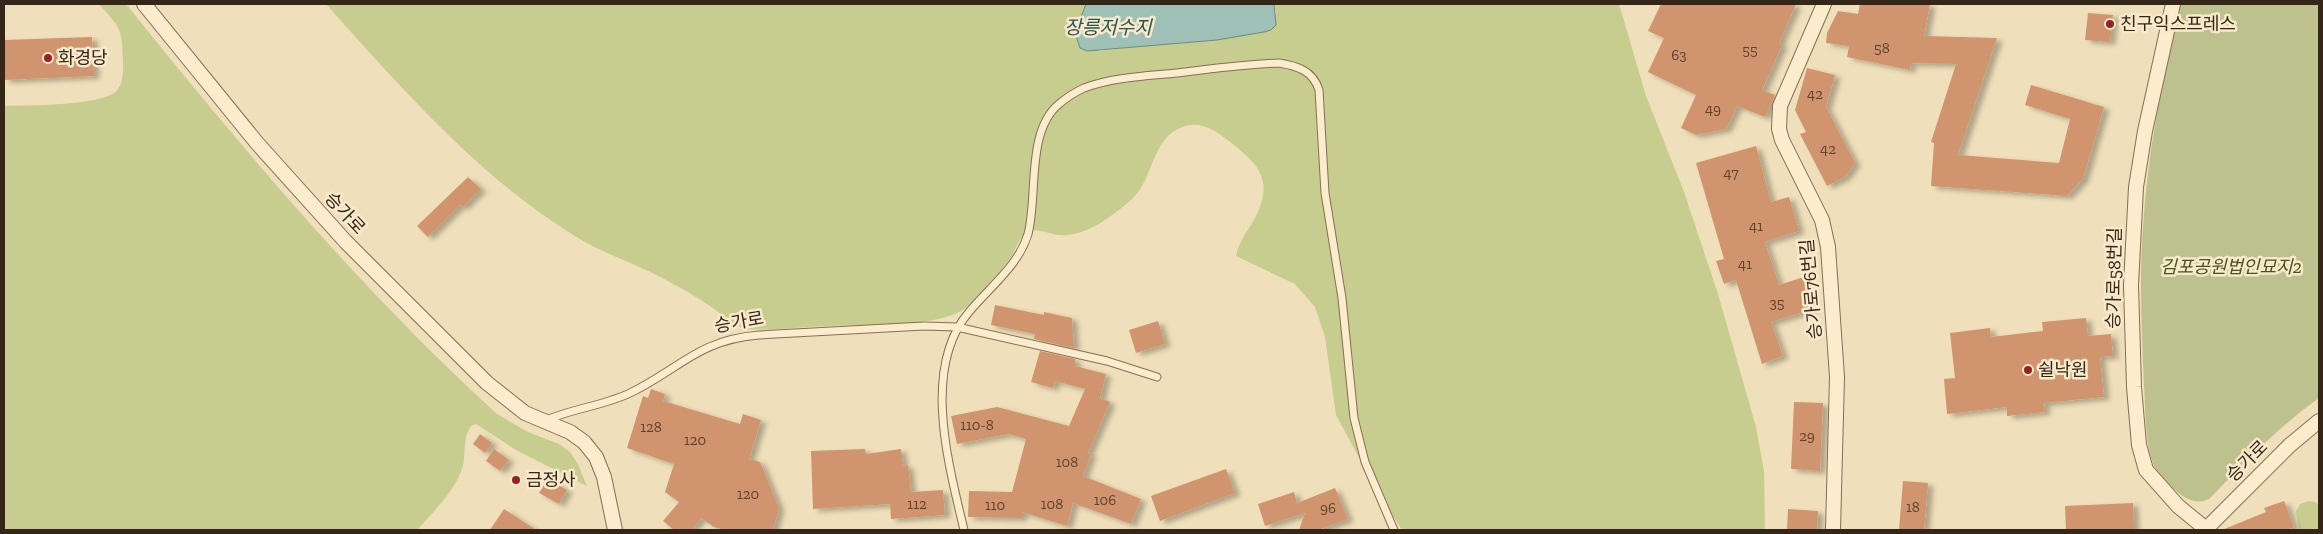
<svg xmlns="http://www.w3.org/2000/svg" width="2323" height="534" viewBox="0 0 2323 534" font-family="'Zilla Slab','Noto Sans KR',serif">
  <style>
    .green { fill: #c7cd8e }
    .cemetery { fill: #bcc18e }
    .water { fill: #9fc0b6; stroke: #668d83 }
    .building { fill: #d0956e; filter: url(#shadow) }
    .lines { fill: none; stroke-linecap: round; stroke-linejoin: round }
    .lane-casing { stroke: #876e54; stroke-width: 9 }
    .street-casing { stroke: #876e54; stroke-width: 16 }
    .lane { stroke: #faeccd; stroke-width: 7 }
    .street { stroke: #faeccd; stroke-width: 14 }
    .poi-dot { fill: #982124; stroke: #f7e9ca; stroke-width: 2 }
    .labels { text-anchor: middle; stroke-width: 5; stroke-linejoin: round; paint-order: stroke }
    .number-label { font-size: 15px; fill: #5c422f }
    .poi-label { font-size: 18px; fill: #35261a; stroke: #f7e9ca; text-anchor: start }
    .street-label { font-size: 18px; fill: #35261a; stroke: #f7e9ca }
    .park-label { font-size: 18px; font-style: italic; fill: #46521f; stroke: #f7e9ca }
    .water-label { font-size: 19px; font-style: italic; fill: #285552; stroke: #f7e9ca }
  </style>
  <defs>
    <filter id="shadow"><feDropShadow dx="5.5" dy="3" stdDeviation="2.5" flood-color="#0004"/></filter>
  </defs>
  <rect width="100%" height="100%" fill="#efdfba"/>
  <!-- green -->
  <g class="green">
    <path d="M99,4H126C241,147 360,289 497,414L528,432L559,444L570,452L578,464L587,486L516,450L476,424L471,426C461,440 468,458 460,474C451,495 432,513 417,530H4V106C29,105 94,106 114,93C124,85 123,73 123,61C122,28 121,29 99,4Z"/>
    <path d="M326,4H1086L1083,14L1099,51L1264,32L1271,30L1276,12L1274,4H1619L1646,96L1684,192L1718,294L1756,427L1764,471L1765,530H1402L1375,487L1336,415L1325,337L1315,307L1295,284L1236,256C1239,240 1249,230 1256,216C1274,179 1258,164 1229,141C1216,131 1202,121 1185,126C1150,137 1155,179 1131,200C1111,217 1086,237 1059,235C1050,234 1037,228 1029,231C1019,235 1016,250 1010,259C998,276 981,297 964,309C937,328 862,324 827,326C800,327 772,331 744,329C731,323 722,314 710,306C695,296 680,287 664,279C639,265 610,256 585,242C484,183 403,90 326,4Z"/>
    <path d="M2309,501L2315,502L2319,505V530H2299L2296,511L2300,504Z"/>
  </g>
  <!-- cemetery -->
  <path class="cemetery" d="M2181,4H2319V398C2278,427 2244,463 2209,499C2197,505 2185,499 2175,490C2169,485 2162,479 2157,471C2144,451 2146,410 2144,386C2142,333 2139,280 2143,227C2148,151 2162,77 2181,4Z"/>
  <!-- water -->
  <path class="water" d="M1086,4H1274L1276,25L1271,30L1264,32L1217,40L1087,51L1080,48L1075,33Z"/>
  <!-- building -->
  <g class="building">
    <path d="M1661,4H1796L1779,43L1782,45L1762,90L1775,95L1765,117L1737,106L1726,129L1696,135L1681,128L1696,95L1648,72L1664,38L1648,31Z"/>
    <path d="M1860,4H1930L1924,36L1997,38L1958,155L2059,163L2070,119L2025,105L2031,85L2104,107L2083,179L2067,196L1931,186L1934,143L1931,142L1956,64L1911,63L1910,70L1847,57L1849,46L1826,43L1827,33L1838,11L1858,14Z"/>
    <path d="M2088,13L2113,15L2110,42L2085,40Z"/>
    <path d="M92,37L94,76L4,80V40Z"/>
    <path d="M1807,68L1835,75L1826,107L1855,163L1845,177L1827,186L1800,134L1806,132L1795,110Z"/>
    <path d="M1756,146L1771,202L1789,197L1799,231L1765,242L1779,285L1804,277L1813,309L1771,322L1783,356L1762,364L1736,280L1724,284L1716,261L1724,259L1696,163Z"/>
    <path d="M468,177L481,189L463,207L460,205L428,237L417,226Z"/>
    <path d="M995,305L1044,315V312L1072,318L1074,348L1034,339L1035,334L991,325Z"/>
    <path d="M2086,318L2088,336L2111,334L2113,356L2100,357L2104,397L2044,403L2045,412L2007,416V407L1947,414L1944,379L1955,378L1950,333L1990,328L1991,337L2043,331L2042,322Z"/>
    <path d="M1158,321L1165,344L1136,353L1129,330Z"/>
    <path d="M1040,351L1075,359V366L1106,374L1100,398L1110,402L1088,453L1091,454L1083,476L1141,499L1131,524L1073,503L1067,526L1022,512V518L968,517L969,491L1012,492L1026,439L1008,434L957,444L951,416L997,407L1069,426L1085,389L1055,381L1053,388L1031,382Z"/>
    <path d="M651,389L665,394L663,401L740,424L743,414L761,420L749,459L760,462L779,508L773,530H725L714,527L701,518L692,530H674L663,521L679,502L665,492L674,464L627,448L643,396L648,398Z"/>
    <path d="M1794,402L1823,403L1820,471L1791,469Z"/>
    <path d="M480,434L492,443L485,453L473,444Z"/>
    <path d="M494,449L509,460L500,471L486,461Z"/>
    <path d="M865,449L866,454L901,449L903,466L908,465L911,492L943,490L945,515L891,519L890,504L813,509L811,451Z"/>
    <path d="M1226,469L1235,493L1160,521L1151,496Z"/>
    <path d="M548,479L567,490L559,504L539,493Z"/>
    <path d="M1903,481L1928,483L1924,530H1899Z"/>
    <path d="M1335,488L1348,519L1318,530H1299L1305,513L1265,526L1258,504L1294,492L1297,503Z"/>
    <path d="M2284,501L2294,527L2287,530H2222L2266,512L2264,508Z"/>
    <path d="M2133,503L2134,530H2066L2065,506Z"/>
    <path d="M504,509L536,530H490Z"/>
    <path d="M1788,509L1818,511L1817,530H1787Z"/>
  </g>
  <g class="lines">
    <!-- lane casing -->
    <g class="lane-casing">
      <g id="lane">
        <path d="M544,421C571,409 601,406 628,394C679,370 697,340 759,335L924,326L957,327L1107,361L1157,377"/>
        <path d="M964,530C949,466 921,368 969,312C989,288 1019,265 1028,234C1038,196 1026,131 1059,104C1066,98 1075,92 1084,88C1113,77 1147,76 1177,73C1211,69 1245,64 1279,63C1298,66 1313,71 1319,90L1325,193L1342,298L1354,418L1365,462L1394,530"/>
      </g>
    </g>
    <!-- street casing -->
    <g class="street-casing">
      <g id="street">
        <path d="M144,4L257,143L346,242L487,383L525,413L570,432L584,442L596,457L604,477L615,530"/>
        <path d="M1824,4L1780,106L1779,129L1782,140L1822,220L1828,247L1837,377L1833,530"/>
        <path d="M2173,4L2145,131L2136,187L2131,285L2134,387L2139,445L2146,470L2178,506L2206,529"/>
        <path d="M2205,530L2290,445L2319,421"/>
      </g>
    </g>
    <!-- lane -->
    <use href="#lane" class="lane"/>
    <!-- street -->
    <use href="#street" class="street"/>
  </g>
  <!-- markers -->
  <g class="poi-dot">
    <circle cx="2110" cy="24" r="5"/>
    <circle cx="48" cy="58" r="5"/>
    <circle cx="2028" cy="370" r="5"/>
    <circle cx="516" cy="480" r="5"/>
  </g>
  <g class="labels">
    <!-- number labels -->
    <g class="number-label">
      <text x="1882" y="53">58</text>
      <text x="1750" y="55">55</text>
      <text x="1679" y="60">63</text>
      <text x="1815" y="99">42</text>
      <text x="1713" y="114">49</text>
      <text x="1828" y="154">42</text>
      <text x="1731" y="178">47</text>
      <text x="1756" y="231">41</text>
      <text x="1745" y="269">41</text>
      <text x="1777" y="308">35</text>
      <text x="977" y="430">110-8</text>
      <text x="651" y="432">128</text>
      <text x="1807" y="441">29</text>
      <text x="695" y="445">120</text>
      <text x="1067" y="467">108</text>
      <text x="748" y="499">120</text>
      <text x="1105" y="505">106</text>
      <text x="917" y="509">112</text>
      <text x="1052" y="509">108</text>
      <text x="995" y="510">110</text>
      <text x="1913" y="512">18</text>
      <text x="1328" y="513">96</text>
    </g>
    <!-- poi labels -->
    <g class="poi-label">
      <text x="2120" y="30">친구익스프레스</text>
      <text x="58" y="64">화경당</text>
      <text x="2038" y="376">쉴낙원</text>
      <text x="526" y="486">금정사</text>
    </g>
    <!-- street labels -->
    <g class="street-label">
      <text transform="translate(345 213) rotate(47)" y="6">승가로</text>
      <text transform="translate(2114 278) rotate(-89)" y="6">승가로58번길</text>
      <text transform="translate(1811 289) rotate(-95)" y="6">승가로76번길</text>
      <text transform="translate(739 322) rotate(-10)" y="6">승가로</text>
      <text transform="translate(2247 461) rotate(-45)" y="6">승가로</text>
    </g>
    <!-- park labels -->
    <g class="park-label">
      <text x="2231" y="273">김포공원법인묘지2</text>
    </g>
    <!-- water labels -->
    <g class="water-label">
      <text x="1108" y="34">장릉저수지</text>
    </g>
  </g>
  <!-- border -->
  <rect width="2323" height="534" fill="none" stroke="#35261a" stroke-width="10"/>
</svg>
